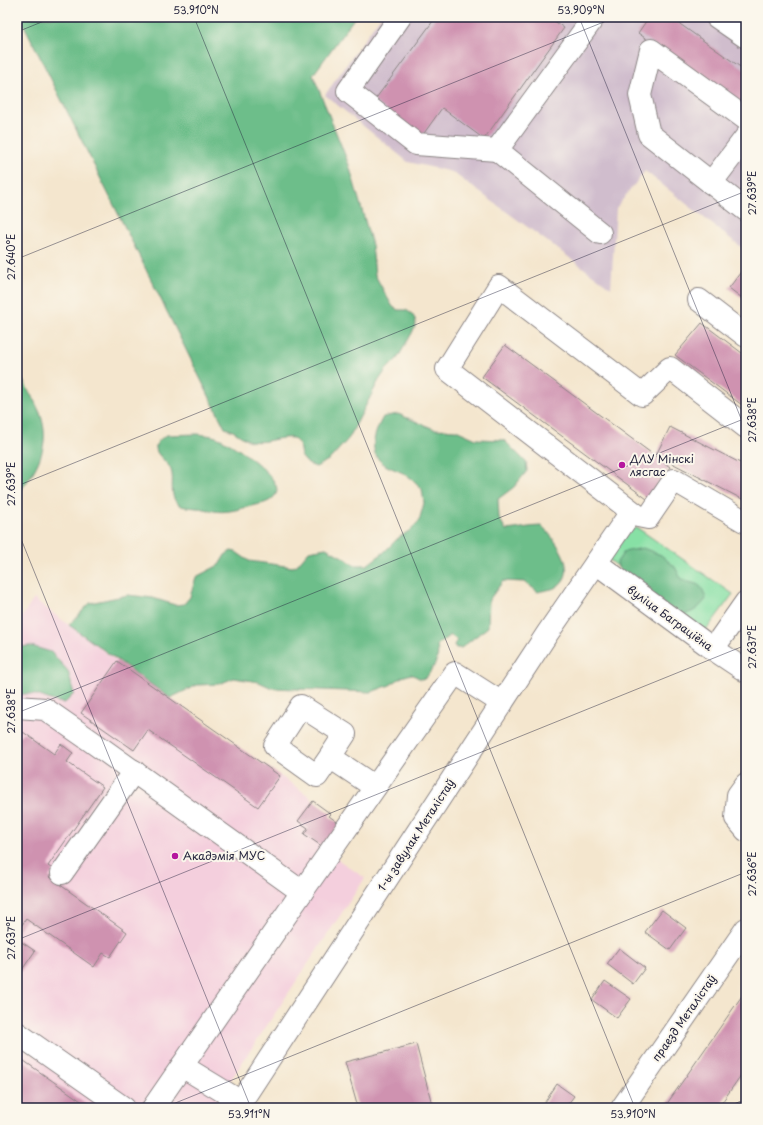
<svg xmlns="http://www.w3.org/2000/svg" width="763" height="1125" viewBox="0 0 763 1125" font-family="'Playpen Sans',sans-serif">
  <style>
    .built { fill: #f4cfdd }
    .industrial { fill: #d0bdcd }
    .green { fill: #87e0a5; stroke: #548170 }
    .forest { fill: #6dbe8a; stroke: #487062 }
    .building { fill: #cf92b0 }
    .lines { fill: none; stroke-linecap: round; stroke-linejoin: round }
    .minor-casing { stroke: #8b8484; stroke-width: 24 }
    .minor { stroke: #fff; stroke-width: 22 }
    .ticks { fill: none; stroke: #22223b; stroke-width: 1; stroke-opacity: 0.45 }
    .poi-dot { fill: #b5179e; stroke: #fbf7ec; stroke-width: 1.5 }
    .labels { text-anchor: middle; stroke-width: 4; stroke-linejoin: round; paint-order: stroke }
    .poi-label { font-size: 11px; fill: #22223b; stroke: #fbf7ec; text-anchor: start }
    .street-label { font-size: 11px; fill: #22223b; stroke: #fbf7ec }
    .neatline { fill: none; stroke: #22223b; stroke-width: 1.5 }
    .ticks-label { font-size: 10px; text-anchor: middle; fill: #22223b }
  </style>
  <rect width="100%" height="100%" fill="#fbf7ec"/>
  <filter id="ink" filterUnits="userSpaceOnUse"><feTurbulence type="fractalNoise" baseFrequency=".025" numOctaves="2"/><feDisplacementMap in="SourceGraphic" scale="8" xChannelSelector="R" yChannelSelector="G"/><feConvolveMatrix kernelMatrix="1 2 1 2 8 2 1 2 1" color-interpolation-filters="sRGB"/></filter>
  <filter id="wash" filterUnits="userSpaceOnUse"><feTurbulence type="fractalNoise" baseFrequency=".012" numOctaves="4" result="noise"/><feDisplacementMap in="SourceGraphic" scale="16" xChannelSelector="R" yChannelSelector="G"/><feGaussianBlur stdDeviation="0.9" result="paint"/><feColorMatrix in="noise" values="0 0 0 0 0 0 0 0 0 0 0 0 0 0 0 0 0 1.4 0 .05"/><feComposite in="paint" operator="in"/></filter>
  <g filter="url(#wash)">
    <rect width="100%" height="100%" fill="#f4e6ce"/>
    <!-- built -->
    <path class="built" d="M34,599L117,661L309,796L313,801L331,814L329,816L337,859L365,878L212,1108H17V624Z"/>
    <!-- industrial -->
    <path class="industrial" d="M380,17H746V251L645,171L616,208L611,288L452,172L408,162L325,95Z"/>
    <!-- green -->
    <path class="green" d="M636,528L639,529L733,594L707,629L704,630L608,559L630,530Z"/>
    <!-- forest -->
    <g class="forest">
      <path d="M20,17H355L313,75L349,165L372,245L375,275L387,297L393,307L398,310H406L412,314L415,319L416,324L412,333L397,359L386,370L379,380L349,438L330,459L316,467L308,464L301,456L299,444L293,438C279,436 266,444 251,441C242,439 235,430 225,428Z"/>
      <path d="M17,369C24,384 34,398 40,413C52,445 37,470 17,495Z"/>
      <path d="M398,414L434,429L456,430L476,439L504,440L526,462L527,471L514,487L498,499L499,518L506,530C518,529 530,526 542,526C555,539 581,572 556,587C552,590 544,590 538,592L525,582L503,581L489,600L488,627L461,648H456L454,645L457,640L450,635L437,645C440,660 434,666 426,678L421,679L411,674L402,677L390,685L371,692L272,688L259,682L234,678L219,684L197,685L170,698L69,625L90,603L128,595L153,598L175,605L184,604L190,597L196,577L219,565L225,555L231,551L236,552L249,561L293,567L297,565L309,551L326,548L346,559L354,565H367L383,553L397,539L409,531L419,521L424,503L422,489C418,485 413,479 408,476C401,471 392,469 385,465C366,453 375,432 383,417Z"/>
      <path d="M198,434C204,435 210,435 216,437C229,441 285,478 276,494C270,505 256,504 247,507C236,510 225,513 214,511C208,510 202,508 196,508C190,507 183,508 178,504C168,495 175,480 171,470C168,461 156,456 156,448C155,442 163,437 167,435Z"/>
      <path d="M643,548L661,555L675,567L681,579C696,586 701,580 706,599C698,610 690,614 678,616L618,568L617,562L624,552Z"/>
      <path d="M31,646L51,652L68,671L74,694L65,703C46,702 39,690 17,695V647Z"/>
    </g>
    <g id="blocks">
      <!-- building -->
      <g class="building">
        <path d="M436,17H549L564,28L484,139L442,108L422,136L374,101Z"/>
        <path d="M649,17H670L746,71V109L638,33Z"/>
        <path d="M746,265V301L729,288Z"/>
        <path d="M702,323L746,356V408L675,355Z"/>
        <path d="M505,345L670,467L647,499L482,377Z"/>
        <path d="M670,427L746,466V501L656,455Z"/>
        <path d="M117,661L280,776L258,807L148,730L134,750L81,713Z"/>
        <path d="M23,732L54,754L61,744L73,753L67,762L103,787L48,866L54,870L49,877L127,932L110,957L103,953L94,967L26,919L17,932V740Z"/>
        <path d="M313,801L331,814L329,816L340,824L323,847L304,834L308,828L298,821Z"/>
        <path d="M662,910L686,928L670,950L645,932Z"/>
        <path d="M17,939L35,951L17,977Z"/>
        <path d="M619,948L645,968L633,984L607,964Z"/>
        <path d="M605,981L631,999L617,1018L592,1000Z"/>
        <path d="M746,990V1068L718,1108H664Z"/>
        <path d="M416,1044L433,1108H358L345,1062Z"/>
        <path d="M17,1056L91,1108H17Z"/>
        <path d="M557,1084L574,1096L565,1108H541Z"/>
      </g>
    </g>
  </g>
  <g filter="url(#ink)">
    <use href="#blocks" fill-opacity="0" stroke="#8b8484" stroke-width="1"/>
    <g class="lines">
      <!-- minor casing -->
      <g class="minor-casing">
        <g id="minor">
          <path d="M400,17L348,91L416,144L497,150L594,17"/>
          <path d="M717,17L746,37"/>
          <path d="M746,119L651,50L640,95L649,134L746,210"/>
          <path d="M497,150L600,233"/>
          <path d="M711,183L746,137"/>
          <path d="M699,300L746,336"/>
          <path d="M746,427L670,368L642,395L499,286L447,369L638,516L648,518L674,480L744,521H746"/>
          <path d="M596,563L713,649L746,671"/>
          <path d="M713,649L746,602"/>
          <path d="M17,707L45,709L91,741L302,892L455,673L502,703"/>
          <path d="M330,757L317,776L275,746L301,706L345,734L330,757L375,787"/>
          <path d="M746,784L738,795L736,818L746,830"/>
          <path d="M62,873L134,771"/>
          <path d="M17,1033L124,1108"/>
          <path d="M182,1066L241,1102"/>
          <path d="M153,1108L302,892"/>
          <path d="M237,1108L547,634L631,512"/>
          <path d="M622,1108L746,929"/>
        </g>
      </g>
      <!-- minor -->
      <use href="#minor" class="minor"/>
    </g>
  </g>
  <!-- ticks -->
  <path class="ticks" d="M194,17L635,1108M579,17L746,431M17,32L54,17M17,259L616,17M17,486L746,191M17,529L251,1108M17,713L746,418M17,940L746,645M163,1108L746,872M724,1108L746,1099"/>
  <!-- markers -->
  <g class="poi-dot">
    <circle cx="622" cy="465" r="4"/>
    <circle cx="175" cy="856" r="4"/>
  </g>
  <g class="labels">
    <!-- poi labels -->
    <g class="poi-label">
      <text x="630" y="463">ДЛУ Мінскі<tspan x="630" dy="13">лясгас</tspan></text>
      <text x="183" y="860">Акадэмія МУС</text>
    </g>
    <!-- street labels -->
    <g class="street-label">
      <text transform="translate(670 618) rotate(36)" y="4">вуліца Баграціёна</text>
      <text transform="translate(416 835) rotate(-57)" y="4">1-ы завулак Металістаў</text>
      <text transform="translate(684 1018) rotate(-55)" y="4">праезд Металістаў</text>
    </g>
  </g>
  <!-- margin -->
  <rect width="763" height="1125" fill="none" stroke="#fbf7ec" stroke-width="44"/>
  <rect x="22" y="22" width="719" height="1081" class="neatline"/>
  <g class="ticks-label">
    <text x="196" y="14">53.910°N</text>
    <text x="581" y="14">53.909°N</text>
    <text transform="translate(752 193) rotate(-90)" y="4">27.639°E</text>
    <text transform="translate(11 257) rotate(-90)" y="4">27.640°E</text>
    <text transform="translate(752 420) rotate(-90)" y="4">27.638°E</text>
    <text transform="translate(11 484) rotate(-90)" y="4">27.639°E</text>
    <text transform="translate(752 647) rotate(-90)" y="4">27.637°E</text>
    <text transform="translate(11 711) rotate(-90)" y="4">27.638°E</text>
    <text transform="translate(752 874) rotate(-90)" y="4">27.636°E</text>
    <text transform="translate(11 938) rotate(-90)" y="4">27.637°E</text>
    <text x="249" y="1118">53.911°N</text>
    <text x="633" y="1118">53.910°N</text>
  </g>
</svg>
